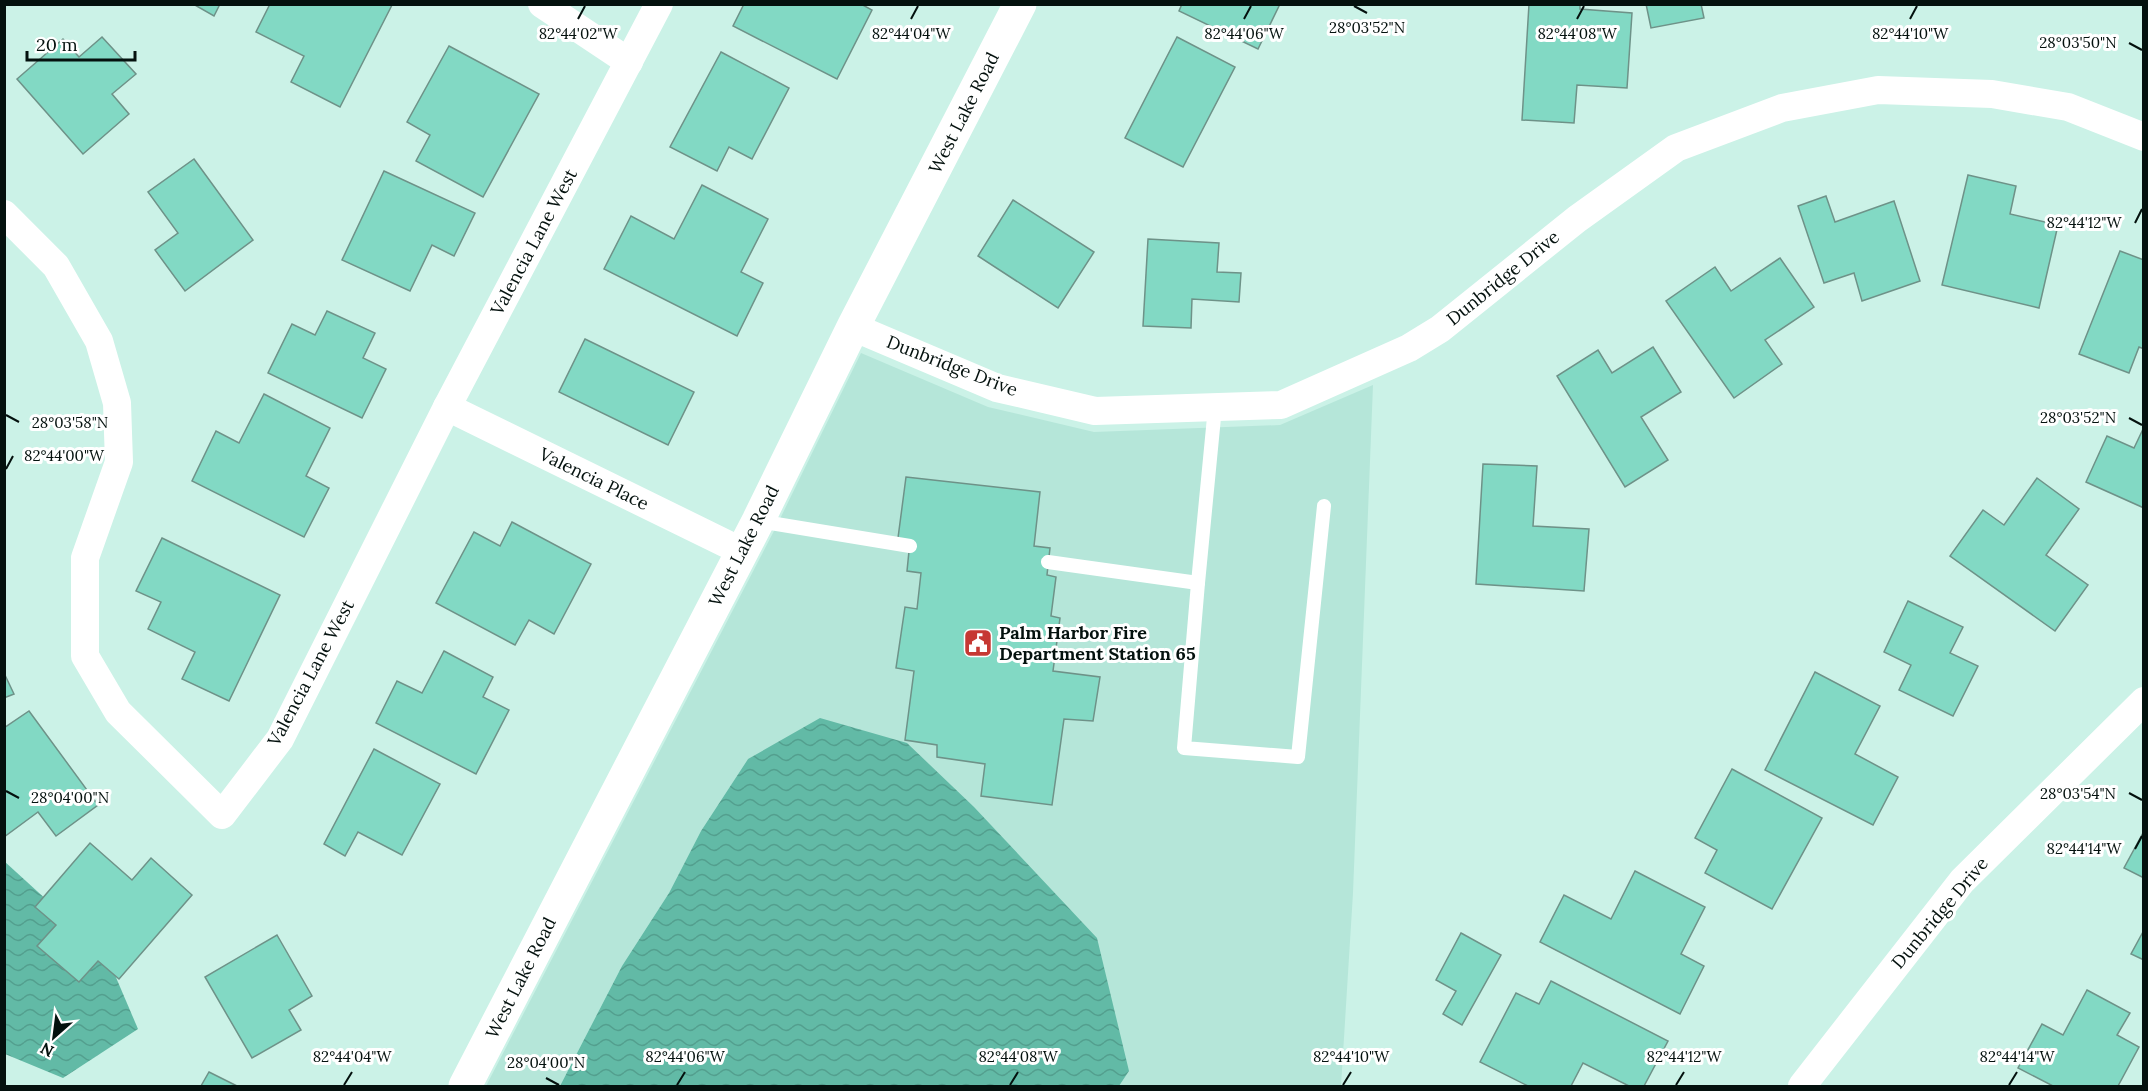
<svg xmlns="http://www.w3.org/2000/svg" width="2148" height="1091" viewBox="0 0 2148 1091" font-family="Lora,serif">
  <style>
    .built { fill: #b5e6d9 }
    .water { fill: url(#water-waves) }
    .building { fill: #82d9c4; stroke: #6e9288; stroke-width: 1.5 }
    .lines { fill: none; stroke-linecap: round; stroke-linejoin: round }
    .lane { stroke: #fff; stroke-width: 14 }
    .street { stroke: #fff; stroke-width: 28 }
    .secondary { stroke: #fff; stroke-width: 33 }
    .ticks { fill: none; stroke: #04110e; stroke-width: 2 }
    .labels { text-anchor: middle; stroke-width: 6; stroke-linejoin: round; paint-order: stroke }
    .street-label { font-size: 18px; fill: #04110e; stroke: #fff }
    .poi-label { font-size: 18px; font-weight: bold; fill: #04110e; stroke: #fff; text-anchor: start }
    .ticks-label { font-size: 15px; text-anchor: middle; fill: #04110e; stroke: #fff; stroke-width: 6; stroke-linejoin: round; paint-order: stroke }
  </style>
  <defs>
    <pattern id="water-waves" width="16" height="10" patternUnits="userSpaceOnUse" patternTransform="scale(1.5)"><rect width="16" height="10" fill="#62baa6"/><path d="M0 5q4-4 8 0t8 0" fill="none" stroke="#539f8e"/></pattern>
  </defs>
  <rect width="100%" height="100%" fill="#cbf2e7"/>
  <!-- built -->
  <path class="built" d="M861,353L988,407L1094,432L1280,425L1373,385L1353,893L1341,1086H1119L1129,1071L748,759L701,831L669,893L622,966L560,1086H486L775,529Z"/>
  <!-- water -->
  <g class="water">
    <path d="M820,718L907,743L974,807L1097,938L1129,1071L1119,1086H560L622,966L669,893L701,831L748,759Z"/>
    <path d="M4,861L106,954L138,1029L63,1078L5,1054Z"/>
  </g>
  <!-- building -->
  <g class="building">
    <path d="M193,4H220L214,16Z"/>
    <path d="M270,4L392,5L340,107L291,82L304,56L256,32Z"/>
    <path d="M744,4H861L872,10L837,79L733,26Z"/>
    <path d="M1182,4H1280L1258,49L1179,11Z"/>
    <path d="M1529,4H1580V9L1632,13L1627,88L1577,85L1574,123L1522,120Z"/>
    <path d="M1646,4H1701L1704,18L1651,28Z"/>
    <path d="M102,37L136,74L112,94L129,114L83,154L17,79L63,39L79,57Z"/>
    <path d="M1177,37L1235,67L1183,167L1125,138Z"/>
    <path d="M449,46L539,94L483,197L416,161L430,135L407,122Z"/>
    <path d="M721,52L789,88L752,159L729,147L717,171L670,147Z"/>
    <path d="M194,159L253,240L185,291L155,250L178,233L148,192Z"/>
    <path d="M384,171L475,213L454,256L432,245L410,291L342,260Z"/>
    <path d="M1968,175L2016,186L2010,214L2058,225L2039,308L1942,285Z"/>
    <path d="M702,185L768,219L741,272L763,283L737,336L604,269L631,216L674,239Z"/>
    <path d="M1826,196L1835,222L1894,201L1920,281L1862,301L1854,273L1824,283L1798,206Z"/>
    <path d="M1013,200L1094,252L1058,308L978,256Z"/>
    <path d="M1148,239L1219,243L1217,272L1241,273L1239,302L1192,299L1191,328L1143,326Z"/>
    <path d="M2120,251L2144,260V349L2139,347L2129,373L2079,354Z"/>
    <path d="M1780,258L1814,307L1765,340L1782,364L1734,398L1666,301L1715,267L1731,291Z"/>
    <path d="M327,311L375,333L363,358L386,369L362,418L268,373L292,324L315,335Z"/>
    <path d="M585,339L694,392L668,445L559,392Z"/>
    <path d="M1653,347L1681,392L1641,417L1668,460L1625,487L1557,376L1598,350L1612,373Z"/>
    <path d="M264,394L330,428L306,476L329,488L304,537L192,481L216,431L239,443Z"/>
    <path d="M2144,427V508L2086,482L2107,436L2134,448Z"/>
    <path d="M1483,464L1537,466L1533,526L1589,529L1584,591L1476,584Z"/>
    <path d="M906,477L1040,492L1034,546L1050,548L1047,575L1056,577L1051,616L1060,618L1053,671L1100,677L1093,721L1064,719L1052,805L981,796L985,764L937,757V745L905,740L914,671L896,668L905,607L917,609L921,573L907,571L910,541L898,538Z"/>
    <path d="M2037,478L2079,509L2046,555L2088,585L2055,631L1950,556L1983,510L2004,525Z"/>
    <path d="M512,522L591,564L554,634L529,620L515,645L436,603L474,532L500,546Z"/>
    <path d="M162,538L280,595L229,701L182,679L195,652L148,629L161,602L136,591Z"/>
    <path d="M1908,601L1963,627L1950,653L1978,666L1953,716L1899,690L1911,665L1884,652Z"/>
    <path d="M444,651L493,677L483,697L509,710L476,774L376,723L397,681L422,693Z"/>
    <path d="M1815,672L1880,706L1855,754L1898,777L1873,825L1765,770Z"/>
    <path d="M4,673L14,694L4,698Z"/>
    <path d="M29,711L98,805L56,836L38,812L4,837V728Z"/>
    <path d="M374,749L440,784L402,855L358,832L345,856L324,844Z"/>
    <path d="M1732,769L1822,818L1772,909L1705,873L1717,850L1695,838Z"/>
    <path d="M2144,831V878L2124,868Z"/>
    <path d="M90,843L132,880L151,858L192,895L119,979L98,961L79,982L37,946L56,925L35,907Z"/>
    <path d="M1635,871L1705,907L1681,954L1704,966L1680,1014L1540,942L1564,895L1611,919Z"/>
    <path d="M2144,930V960L2131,954Z"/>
    <path d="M1461,933L1501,955L1462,1025L1443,1014L1456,991L1436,980Z"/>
    <path d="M277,935L312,996L289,1010L301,1030L252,1058L205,977Z"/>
    <path d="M1551,981L1668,1041L1644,1086H1629L1583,1063L1571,1086H1528L1480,1062L1516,993L1539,1004Z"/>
    <path d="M2087,990L2130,1013L2117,1035L2139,1047L2118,1086H2053L2018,1068L2042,1024L2063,1035Z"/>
    <path d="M209,1072L237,1086H201Z"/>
  </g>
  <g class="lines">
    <!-- lane -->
    <g class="lane">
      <path d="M758,521L910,546"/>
      <path d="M1048,562L1198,583L1215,407"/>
      <path d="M1198,583L1184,748L1298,757L1324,506"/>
    </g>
    <!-- street -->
    <g class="street">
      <path d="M542,4L629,62"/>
      <path d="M4,214L56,266L99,341L117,403L119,462L85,558V656L118,712L222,815L280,739L447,407L659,4"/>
      <path d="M853,327L997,388L1095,411L1281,405L1409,348L1440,329L1577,219L1676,148L1782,108L1878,90L1992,94L2068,107L2144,137"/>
      <path d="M447,407L741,551"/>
      <path d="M1802,1086L1962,881L2144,701"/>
    </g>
    <!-- secondary -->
    <path class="secondary" d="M465,1086L758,521L853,327L1020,4"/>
  </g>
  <!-- ticks -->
  <path class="ticks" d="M1354,6L1367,13M578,19L585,6M911,19L918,6M1244,19L1251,6M1577,19L1584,6M1910,19L1917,6M2129,43L2142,50M2135,223L2142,209M6,415L19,422M2129,418L2142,425M6,469L13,456M6,791L19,798M2129,793L2142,800M2135,849L2142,836M546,1078L559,1085M344,1085L352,1072M677,1085L685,1072M1010,1085L1018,1072M1343,1085L1351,1072M1676,1085L1684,1072M2009,1085L2017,1072"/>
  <!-- icons -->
  <defs>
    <g id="civic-square" transform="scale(1.5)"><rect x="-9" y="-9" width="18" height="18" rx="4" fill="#c63833" stroke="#fff"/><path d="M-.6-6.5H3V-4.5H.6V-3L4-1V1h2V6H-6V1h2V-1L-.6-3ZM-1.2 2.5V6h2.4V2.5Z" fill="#fff"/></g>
  </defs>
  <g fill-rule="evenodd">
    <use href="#civic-square" x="978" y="643"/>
  </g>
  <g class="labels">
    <!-- street labels -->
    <g class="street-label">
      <text transform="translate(964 113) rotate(-63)" y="6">West Lake Road</text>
      <text transform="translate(534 242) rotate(-62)" y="6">Valencia Lane West</text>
      <text transform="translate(1503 278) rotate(-39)" y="6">Dunbridge Drive</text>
      <text transform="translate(952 366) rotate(21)" y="6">Dunbridge Drive</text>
      <text transform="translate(594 479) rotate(26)" y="6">Valencia Place</text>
      <text transform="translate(744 546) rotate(-63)" y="6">West Lake Road</text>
      <text transform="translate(311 673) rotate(-62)" y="6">Valencia Lane West</text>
      <text transform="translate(1940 913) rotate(-50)" y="6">Dunbridge Drive</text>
      <text transform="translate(521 978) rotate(-63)" y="6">West Lake Road</text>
    </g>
    <!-- poi labels -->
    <g class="poi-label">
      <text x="999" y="639">Palm Harbor Fire<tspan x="999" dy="21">Department Station 65</tspan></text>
    </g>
  </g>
  <g class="ticks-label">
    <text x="1367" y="33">28°03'52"N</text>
    <text x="578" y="39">82°44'02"W</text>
    <text x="911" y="39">82°44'04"W</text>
    <text x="1244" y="39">82°44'06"W</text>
    <text x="1577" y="39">82°44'08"W</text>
    <text x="1910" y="39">82°44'10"W</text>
    <text x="2078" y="48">28°03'50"N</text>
    <text x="2084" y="228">82°44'12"W</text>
    <text x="2078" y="423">28°03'52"N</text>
    <text x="70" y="428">28°03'58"N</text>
    <text x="64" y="461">82°44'00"W</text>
    <text x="2078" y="799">28°03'54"N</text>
    <text x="70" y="803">28°04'00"N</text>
    <text x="2084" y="854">82°44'14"W</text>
    <text x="352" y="1062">82°44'04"W</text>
    <text x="685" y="1062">82°44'06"W</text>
    <text x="1018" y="1062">82°44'08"W</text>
    <text x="1351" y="1062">82°44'10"W</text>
    <text x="1684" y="1062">82°44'12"W</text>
    <text x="2017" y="1062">82°44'14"W</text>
    <text x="546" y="1068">28°04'00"N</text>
  </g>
  <!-- border -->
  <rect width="2148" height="1091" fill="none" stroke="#04110e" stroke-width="12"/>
  <!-- north arrow -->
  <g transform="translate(54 1037) rotate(208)" stroke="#ffffff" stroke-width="4.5" paint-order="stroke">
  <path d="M0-4.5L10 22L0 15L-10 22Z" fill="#04110e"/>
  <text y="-9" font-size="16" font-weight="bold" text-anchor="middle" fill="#04110e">N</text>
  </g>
  <!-- scale -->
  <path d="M27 51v9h108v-9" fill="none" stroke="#04110e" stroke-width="3"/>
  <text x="36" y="51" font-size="18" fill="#04110e" stroke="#ffffff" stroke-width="4.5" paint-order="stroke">20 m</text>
</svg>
